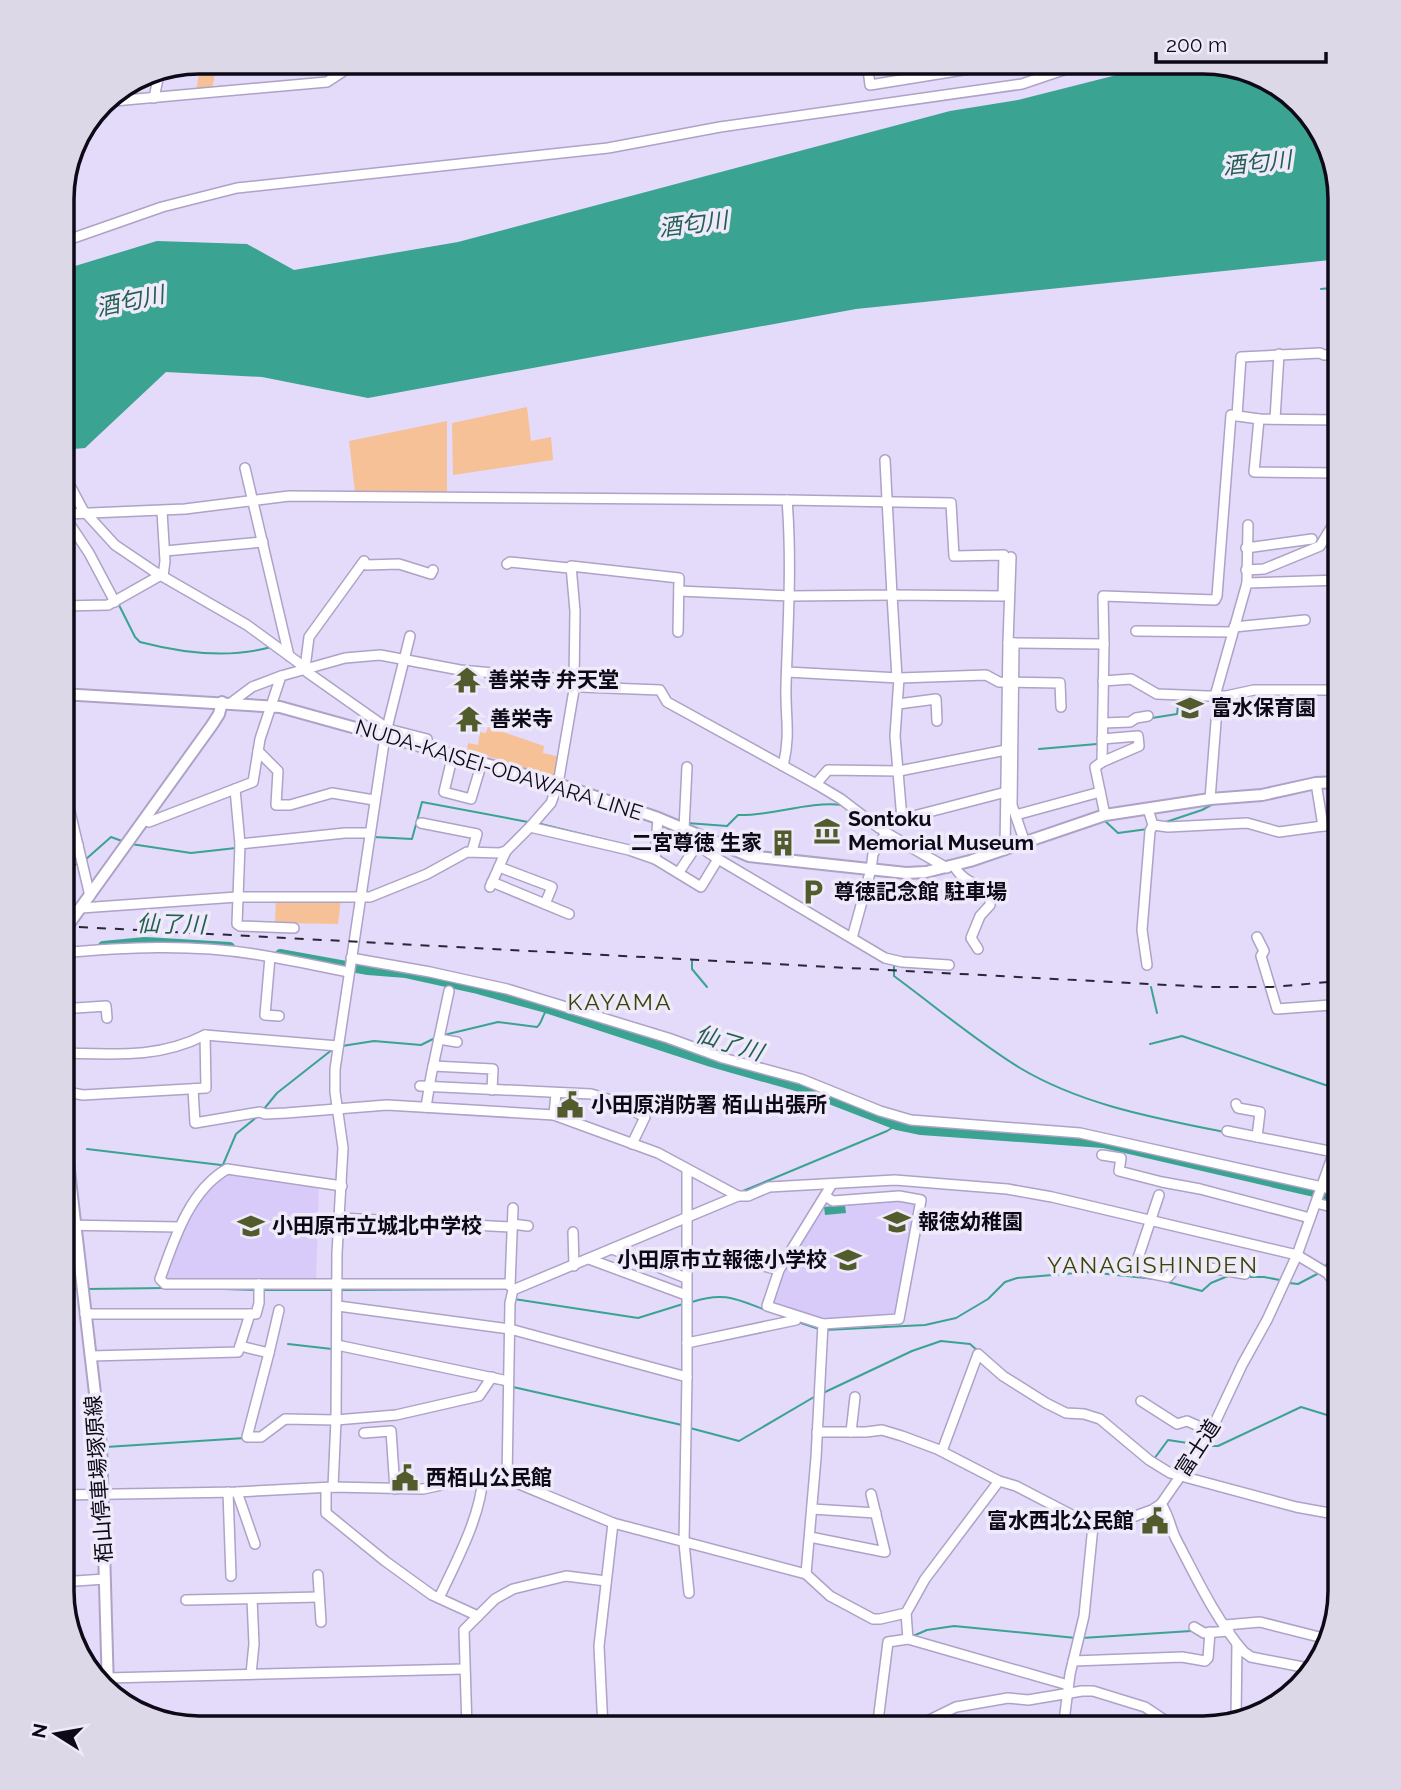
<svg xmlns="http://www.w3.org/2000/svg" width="1401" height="1790" viewBox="0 0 1401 1790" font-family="Raleway,'Noto Sans JP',sans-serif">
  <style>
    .built { fill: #d9cbf9 }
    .green { fill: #f7c197 }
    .water { fill: #3aa391 }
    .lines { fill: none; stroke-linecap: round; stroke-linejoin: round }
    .stream { stroke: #3aa391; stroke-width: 2 }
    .river { stroke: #3aa391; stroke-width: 10 }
    .minor-casing { stroke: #aea2c7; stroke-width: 12 }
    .major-casing { stroke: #aea2c7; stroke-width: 14 }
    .minor { stroke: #fff; stroke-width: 9 }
    .major { stroke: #fff; stroke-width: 10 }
    .rail { stroke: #2a2635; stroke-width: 2; stroke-dasharray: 9 9; stroke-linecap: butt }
    .labels { text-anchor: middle; stroke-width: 7; stroke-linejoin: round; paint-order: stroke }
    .poi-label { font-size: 21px; font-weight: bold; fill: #0d0916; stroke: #efeafa; text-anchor: start }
    .street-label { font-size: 21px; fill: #0d0916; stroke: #efeafa }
    .water-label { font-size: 23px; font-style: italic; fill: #255e53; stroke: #efeafa }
    .neighbourhood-label { font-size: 23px; letter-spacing: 2px; fill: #3a4408; stroke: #efeafa }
    .rim { fill: none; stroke: #0d0916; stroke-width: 3.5 }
  </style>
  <rect width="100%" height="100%" fill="#e4dafa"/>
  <!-- built -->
  <g class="built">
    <path d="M223,1173L319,1184L316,1282L165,1281L162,1277L188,1213Z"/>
    <path d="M898,1199L916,1201L919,1205L899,1311L894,1317L817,1322L770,1305L780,1273L819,1207L825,1204Z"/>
  </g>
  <!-- green -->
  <g class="green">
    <path d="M201,61H217L212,90L196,92Z"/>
    <path d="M527,407L531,441L551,437L553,460L453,475L452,423Z"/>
    <path d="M447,421V492H355L349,441Z"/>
    <path d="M62,475L80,508L62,509Z"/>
    <path d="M488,727L544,746L543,753L560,757L556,777L467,750L468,743L478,745L480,732L486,733Z"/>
    <path d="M276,898H341L338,924L275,923Z"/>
  </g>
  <!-- water -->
  <g class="water">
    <path d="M1168,62H1211L1271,80L1317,123L1340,199V259L856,309L368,398L262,377L166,372L85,448L62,450V270L157,241L247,244L294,270L458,242L950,111L1018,100Z"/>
    <path d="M845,1205L846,1213L825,1215L824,1207Z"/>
  </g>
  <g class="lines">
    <!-- stream -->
    <g class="stream">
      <path d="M1321,289L1340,287"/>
      <path d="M119,605L135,637L140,642C182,653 229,659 271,647"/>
      <path d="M1152,718L1177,714L1179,697"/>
      <path d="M1039,749L1097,744"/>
      <path d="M617,799L645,808"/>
      <path d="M861,819L873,829"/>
      <path d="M1104,820L1118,833L1148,829"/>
      <path d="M537,823L606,840"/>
      <path d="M687,823L727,826L738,815C773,816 807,801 843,805"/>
      <path d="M1163,823L1202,810L1213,804"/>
      <path d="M374,837L412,839L422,802L528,822"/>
      <path d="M131,844L191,853L236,848"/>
      <path d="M85,860L111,837L122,841"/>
      <path d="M978,864L1039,843"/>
      <path d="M61,869L77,864"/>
      <path d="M692,961V969L707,987"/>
      <path d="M894,964V976C936,1007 976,1041 1020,1068C1082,1105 1155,1118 1224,1132"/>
      <path d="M1151,987L1157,1013"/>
      <path d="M444,1035L498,1022L537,1027C543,1022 542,1013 549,1008"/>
      <path d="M1150,1044L1182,1036L1340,1090"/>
      <path d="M342,1046L374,1041L421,1045L435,1038"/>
      <path d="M264,1109L277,1093L333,1049"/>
      <path d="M87,1149L221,1165"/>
      <path d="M222,1167L236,1134L258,1116"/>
      <path d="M743,1191L887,1131L897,1125"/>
      <path d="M1325,1267L1333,1255L1340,1251"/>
      <path d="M1248,1277H1264L1280,1280"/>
      <path d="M1164,1281L1202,1291L1211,1283L1228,1276"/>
      <path d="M1289,1283L1298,1284L1319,1273"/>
      <path d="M61,1288L78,1289"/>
      <path d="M192,1288L256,1290"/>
      <path d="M87,1289L165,1288"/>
      <path d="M262,1290H333"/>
      <path d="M342,1290L508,1289"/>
      <path d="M514,1299L638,1318L683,1304"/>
      <path d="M692,1302C723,1292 734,1298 763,1309"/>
      <path d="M798,1322L819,1329"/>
      <path d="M825,1330L925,1325L956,1318L988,1299L1005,1282L1017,1278L1088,1272L1155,1279"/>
      <path d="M288,1344L332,1349"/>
      <path d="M495,1383L504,1385"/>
      <path d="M513,1387L682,1425"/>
      <path d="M823,1393L912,1351L941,1341L970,1344L978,1351"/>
      <path d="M690,1428L739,1441L814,1397"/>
      <path d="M1207,1446H1218L1301,1407L1340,1419"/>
      <path d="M106,1447L245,1438"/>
      <path d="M1154,1459L1168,1440L1201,1445"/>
      <path d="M913,1636L927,1630L954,1626L1076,1638"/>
      <path d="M1082,1638L1191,1631"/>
    </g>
    <!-- river -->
    <g class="river">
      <path d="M103,946L145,942L230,947"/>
      <path d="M280,954L368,970L406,973L474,988L546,1008L711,1062L796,1086L897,1125L921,1130L1103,1143L1340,1198"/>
    </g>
    <!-- minor casing -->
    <g class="minor-casing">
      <g id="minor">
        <path d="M867,61L870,85L1019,61"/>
        <path d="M154,98L160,69"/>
        <path d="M103,102L327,82L359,61"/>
        <path d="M62,242L162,207L237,188L608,148L720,127L1022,84L1090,61"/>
        <path d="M1237,416L1241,357L1320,353L1324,355L1340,354"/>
        <path d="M1259,419L1254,472L1337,473L1340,463"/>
        <path d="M1275,419L1279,354"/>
        <path d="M245,468L289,656"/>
        <path d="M66,478L83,510L115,545L155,572L247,625L303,666L307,672L388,729L427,739L424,747"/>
        <path d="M162,511L165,561L163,576"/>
        <path d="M1246,548L1312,539"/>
        <path d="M165,551L263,542"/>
        <path d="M507,564L510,562L569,568"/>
        <path d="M1246,570L1264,569L1320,546L1340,513"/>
        <path d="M1247,583L1248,525"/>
        <path d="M679,591L790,596L892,595L885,460"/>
        <path d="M115,602L89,553L65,517L67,514L185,509L289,496L787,500"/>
        <path d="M61,606L108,605L161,575"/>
        <path d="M1234,627L1305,620"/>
        <path d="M1136,631L1232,632"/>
        <path d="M1008,643L1104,644L1102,762L1095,767L1105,815"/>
        <path d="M1014,643L1012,805L1025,843"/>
        <path d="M1104,644L1103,596L1215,600L1217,596L1231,415L1259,419L1340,420"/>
        <path d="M305,668L309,637L364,561L366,565L399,564L431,574L433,570"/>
        <path d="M787,672L899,678L986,675L999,682L1060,683L1061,707"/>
        <path d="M899,678L895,736L902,819"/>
        <path d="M1103,681L1131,679L1157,694L1207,696H1226L1254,690H1340"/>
        <path d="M574,683L575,611L571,566L679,578L678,632"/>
        <path d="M1215,696L1247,583L1340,580"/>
        <path d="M232,702L252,687L281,676"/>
        <path d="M898,704L936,699L937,721"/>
        <path d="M1103,723L1130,722L1136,718L1148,716"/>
        <path d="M1102,739L1138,736L1139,746L1102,762"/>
        <path d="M258,751L278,771L276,805H290L332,793L374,800"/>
        <path d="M453,754L444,792L471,799L482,762"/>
        <path d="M783,766C791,734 785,716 786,685C788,623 792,562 787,500L951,503L954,556L1004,555L1003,596L892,595L897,678"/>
        <path d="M61,774L90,896"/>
        <path d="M1316,783L1323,826H1340"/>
        <path d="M816,784L841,799L879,828L902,819L1006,792"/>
        <path d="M235,789L253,782L260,739L281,676L345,658L380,655L460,670L573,680"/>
        <path d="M1210,799L1218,696"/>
        <path d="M1016,815L1100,792"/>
        <path d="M144,820L149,822L235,789L240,844"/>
        <path d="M421,823L477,834L472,851"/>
        <path d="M1153,825L1168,827L1247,823L1279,832L1323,826"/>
        <path d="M530,827L629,850L655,859L701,887L718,859"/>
        <path d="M684,829L687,767"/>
        <path d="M883,831L947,868"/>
        <path d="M701,836L697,845L718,859L885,958L902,962L949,965"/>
        <path d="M61,844L78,845"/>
        <path d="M1005,850L1008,643L1011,557"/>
        <path d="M655,859L658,818"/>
        <path d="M954,866C962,880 975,885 991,889L990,905L980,916L971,938L978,949"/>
        <path d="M499,867L552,887L545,904"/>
        <path d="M679,872L697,845"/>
        <path d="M492,882L569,914"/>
        <path d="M490,887L506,851"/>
        <path d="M81,908L237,897H370L427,874L467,852L499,853L506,851L530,827L551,803L558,784L575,684L582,687L660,690L667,702L816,784L828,770L899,771L1006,750"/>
        <path d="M294,928L240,926L237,924L240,844L345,833H369"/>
        <path d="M1257,937L1264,951L1261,956L1277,1009L1331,1005L1333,1015L1340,1016"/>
        <path d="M852,938L871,869L873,854L886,833"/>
        <path d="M61,953C125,947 191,944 254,954C286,959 317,966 349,972"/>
        <path d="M270,957L265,1015L279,1016"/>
        <path d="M351,958L430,972L507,989L668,1038L723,1058L801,1079L880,1111L911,1120L1080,1133L1340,1191"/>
        <path d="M1147,965L1142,930L1150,831L1153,825L1148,809"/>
        <path d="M61,1009L106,1006L107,1018"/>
        <path d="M439,1039L457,1042"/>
        <path d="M61,1053C113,1054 158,1059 205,1035L338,1046"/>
        <path d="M433,1066L493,1069L492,1090"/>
        <path d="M420,1086L591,1094L614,1101L645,1117L632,1144"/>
        <path d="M193,1089L195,1123L260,1112L265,1114L286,1113L387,1105L554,1115L658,1153L738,1196"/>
        <path d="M61,1091L83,1095L206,1088L205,1035"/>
        <path d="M1236,1104L1238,1108L1260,1112L1257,1137"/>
        <path d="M426,1107L431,1076L449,991"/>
        <path d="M554,1115L556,1093"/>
        <path d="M1227,1131L1334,1152"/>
        <path d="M1102,1155L1121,1158L1119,1171L1162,1182L1200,1189L1310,1218"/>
        <path d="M1329,1167L1340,1169"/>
        <path d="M687,1169V1377L684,1543L689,1593"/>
        <path d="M342,1186L227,1169C189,1191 174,1240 160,1279L165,1284H509"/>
        <path d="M1159,1195L1134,1270L1168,1277L1180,1263L1245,1274"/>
        <path d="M1316,1203L1340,1209"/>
        <path d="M340,1218L512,1227"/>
        <path d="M512,1224L528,1226"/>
        <path d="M61,1225L179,1227"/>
        <path d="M573,1232L574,1266"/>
        <path d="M612,1249L686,1278"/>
        <path d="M733,1258L779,1270"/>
        <path d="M589,1259L686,1295"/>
        <path d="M510,1286L513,1208"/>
        <path d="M338,1306L510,1329L687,1377"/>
        <path d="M85,1314H256L259,1303V1284"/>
        <path d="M823,1324L899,1319L921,1200L899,1196L833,1201L825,1196"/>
        <path d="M687,1343L796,1320L797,1317"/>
        <path d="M337,1345L508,1381"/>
        <path d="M240,1346L269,1353L279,1310"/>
        <path d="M269,1353L247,1437H261L285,1419L336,1420L396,1415L479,1396L492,1377"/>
        <path d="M91,1356L238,1352L250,1314"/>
        <path d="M1141,1401L1177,1424L1187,1421L1212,1432"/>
        <path d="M817,1432H866L882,1430L902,1436L937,1449L999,1481L1016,1486L1093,1526"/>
        <path d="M851,1432L855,1397"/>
        <path d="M364,1433L391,1431L395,1489"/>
        <path d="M942,1451L978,1354L1003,1376L1046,1403L1066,1413L1084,1414L1100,1419L1149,1460L1170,1473L1296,1507L1340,1515"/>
        <path d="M507,1479L510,1303L513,1290L738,1196H748L769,1187L895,1180L1007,1189L1052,1197L1297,1255L1327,1273L1340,1289"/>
        <path d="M333,1487L336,1420L337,1253L343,1148L335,1092V1069L385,736L410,636"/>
        <path d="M326,1488V1513L385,1561L432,1595L478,1616L495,1599L513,1589L566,1576L606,1581"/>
        <path d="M228,1492L231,1576"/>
        <path d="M237,1492L255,1544"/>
        <path d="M61,1495L237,1492L333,1487L423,1489L483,1476L507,1479L613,1523L806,1574L816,1458L823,1324L767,1306L779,1270L832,1184"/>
        <path d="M1161,1504C1169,1515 1170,1527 1176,1539C1196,1577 1216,1620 1244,1652L1251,1657L1313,1669"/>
        <path d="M812,1509L876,1513"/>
        <path d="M810,1537L885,1552L871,1494"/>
        <path d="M806,1574L830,1596L873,1619H880L906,1613L925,1579L999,1481"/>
        <path d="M318,1575L321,1622"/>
        <path d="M61,1582L105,1579"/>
        <path d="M439,1598C456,1562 481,1516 483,1476"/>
        <path d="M186,1600L319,1597"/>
        <path d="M906,1613L908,1639"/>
        <path d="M1225,1625L1260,1622L1327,1639"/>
        <path d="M1194,1627L1204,1633L1229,1631"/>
        <path d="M1073,1661L1182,1657L1205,1661L1208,1658L1210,1632"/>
        <path d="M251,1674L254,1644L252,1599"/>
        <path d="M107,1678L464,1669"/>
        <path d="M1236,1719L1237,1644"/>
        <path d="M467,1729L464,1630L478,1616"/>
        <path d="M603,1729L599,1646L613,1523"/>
        <path d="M877,1729L888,1642L908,1639L1068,1685"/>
        <path d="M911,1729L956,1707L1008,1698L1028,1700L1082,1691H1093L1145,1707L1178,1729"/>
        <path d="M1063,1729L1070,1674L1084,1616L1093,1526L1127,1519L1152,1510L1161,1504L1186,1468L1203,1448L1242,1365L1267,1320L1297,1255L1340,1135"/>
      </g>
    </g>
    <!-- major casing -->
    <g class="major-casing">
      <g id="major">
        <path d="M61,694L280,707L558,784L658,818L749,856L906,873L926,872L970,861L1105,815L1210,799L1262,795L1316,783L1340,782"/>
        <path d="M61,935L212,725L219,714L222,702"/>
        <path d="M61,1102L101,1445L108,1689"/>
      </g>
    </g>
    <!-- minor -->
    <use href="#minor" class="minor"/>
    <!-- major -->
    <use href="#major" class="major"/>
    <!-- rail -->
    <path class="rail" d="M61,926L1206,987H1272L1340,981"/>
  </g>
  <!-- icons -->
  <defs>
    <g id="temple-bare" transform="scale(2.1)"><path d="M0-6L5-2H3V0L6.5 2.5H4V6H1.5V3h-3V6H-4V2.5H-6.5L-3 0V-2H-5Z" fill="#515b2b" stroke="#efeafa" stroke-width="2.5" paint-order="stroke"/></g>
    <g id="school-bare" transform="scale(2.1)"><path d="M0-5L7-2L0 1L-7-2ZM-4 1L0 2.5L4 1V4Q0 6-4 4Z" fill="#515b2b" stroke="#efeafa" stroke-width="2.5" paint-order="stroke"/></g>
    <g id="museum-bare" transform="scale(2.1)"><path d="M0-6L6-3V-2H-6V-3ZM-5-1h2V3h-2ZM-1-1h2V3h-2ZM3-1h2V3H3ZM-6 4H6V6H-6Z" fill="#515b2b" stroke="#efeafa" stroke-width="2.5" paint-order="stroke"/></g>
    <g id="building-bare" transform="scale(2.1)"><path d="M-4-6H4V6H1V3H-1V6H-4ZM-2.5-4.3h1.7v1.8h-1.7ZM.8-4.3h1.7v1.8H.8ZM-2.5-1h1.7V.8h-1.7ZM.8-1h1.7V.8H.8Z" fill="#515b2b" stroke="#efeafa" stroke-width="2.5" paint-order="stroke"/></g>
    <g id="parking-bare" transform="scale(2.1)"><path d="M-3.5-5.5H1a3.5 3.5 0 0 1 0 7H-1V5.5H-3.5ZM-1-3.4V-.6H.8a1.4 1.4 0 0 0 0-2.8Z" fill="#515b2b" stroke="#efeafa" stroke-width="2.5" paint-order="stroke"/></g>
    <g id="civic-bare" transform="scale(2.1)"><path d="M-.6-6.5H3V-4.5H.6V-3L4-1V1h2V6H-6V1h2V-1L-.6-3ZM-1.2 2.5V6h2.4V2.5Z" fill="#515b2b" stroke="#efeafa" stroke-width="2.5" paint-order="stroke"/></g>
  </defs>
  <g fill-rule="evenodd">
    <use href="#temple-bare" x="467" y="680"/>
    <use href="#school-bare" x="1190" y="708"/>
    <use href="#temple-bare" x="469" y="719"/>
    <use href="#museum-bare" x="827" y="831"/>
    <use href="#building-bare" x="783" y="843"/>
    <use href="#parking-bare" x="813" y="892"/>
    <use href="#civic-bare" x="570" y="1105"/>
    <use href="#school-bare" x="897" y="1222"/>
    <use href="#school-bare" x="251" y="1226"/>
    <use href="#school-bare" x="848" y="1260"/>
    <use href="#civic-bare" x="405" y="1478"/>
    <use href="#civic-bare" x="1155" y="1521"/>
  </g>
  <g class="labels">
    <!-- poi labels -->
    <g class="poi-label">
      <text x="488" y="687">善栄寺 弁天堂</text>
      <text x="1211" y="715">富水保育園</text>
      <text x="490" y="726">善栄寺</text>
      <text x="848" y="826">Sontoku<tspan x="848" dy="24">Memorial Museum</tspan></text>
      <text x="762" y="850" text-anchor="end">二宮尊徳 生家</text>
      <text x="834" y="899">尊徳記念館 駐車場</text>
      <text x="591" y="1112">小田原消防署 栢山出張所</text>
      <text x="918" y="1229">報徳幼稚園</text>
      <text x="272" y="1233">小田原市立城北中学校</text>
      <text x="827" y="1267" text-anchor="end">小田原市立報徳小学校</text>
      <text x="426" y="1485">西栢山公民館</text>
      <text x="1134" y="1528" text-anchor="end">富水西北公民館</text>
    </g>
    <!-- street labels -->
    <g class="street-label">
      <text transform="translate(499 770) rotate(17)" y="7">NUDA-KAISEI-ODAWARA LINE</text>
      <text transform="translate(1198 1448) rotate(-57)" y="7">富士道</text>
      <text transform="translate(99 1479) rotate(-94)" y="7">栢山停車場塚原線</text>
    </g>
    <!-- water labels -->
    <g class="water-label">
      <text transform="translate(1257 163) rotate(-6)" y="8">酒匂川</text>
      <text transform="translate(693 224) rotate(-7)" y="8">酒匂川</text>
      <text transform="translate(130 301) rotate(-12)" y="8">酒匂川</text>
      <text transform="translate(171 924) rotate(1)" y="8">仙了川</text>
      <text transform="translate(729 1043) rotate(17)" y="8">仙了川</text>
    </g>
    <!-- neighbourhood labels -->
    <g class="neighbourhood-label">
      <text x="620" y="1010">KAYAMA</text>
      <text x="1153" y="1273">YANAGISHINDEN</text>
    </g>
  </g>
  <!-- crop -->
  <path d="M0 0H1401V1790H0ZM199 74H1203A125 125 0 0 1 1328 199V1591A125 125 0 0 1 1203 1716H199A125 125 0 0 1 74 1591V199A125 125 0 0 1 199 74Z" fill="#ddd8e8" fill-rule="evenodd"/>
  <path class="rim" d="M199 74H1203A125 125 0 0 1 1328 199V1591A125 125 0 0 1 1203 1716H199A125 125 0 0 1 74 1591V199A125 125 0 0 1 199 74Z"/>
  <!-- north arrow -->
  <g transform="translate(56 1734) rotate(281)" stroke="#efeafa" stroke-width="5" paint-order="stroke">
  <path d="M0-5L12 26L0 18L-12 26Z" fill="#0d0916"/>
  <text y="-10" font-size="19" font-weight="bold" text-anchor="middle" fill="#0d0916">N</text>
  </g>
  <!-- scale -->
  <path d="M1156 52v10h170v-10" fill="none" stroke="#0d0916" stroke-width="3.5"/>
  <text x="1166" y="52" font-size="21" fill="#0d0916" stroke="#efeafa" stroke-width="5" paint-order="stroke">200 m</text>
</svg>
